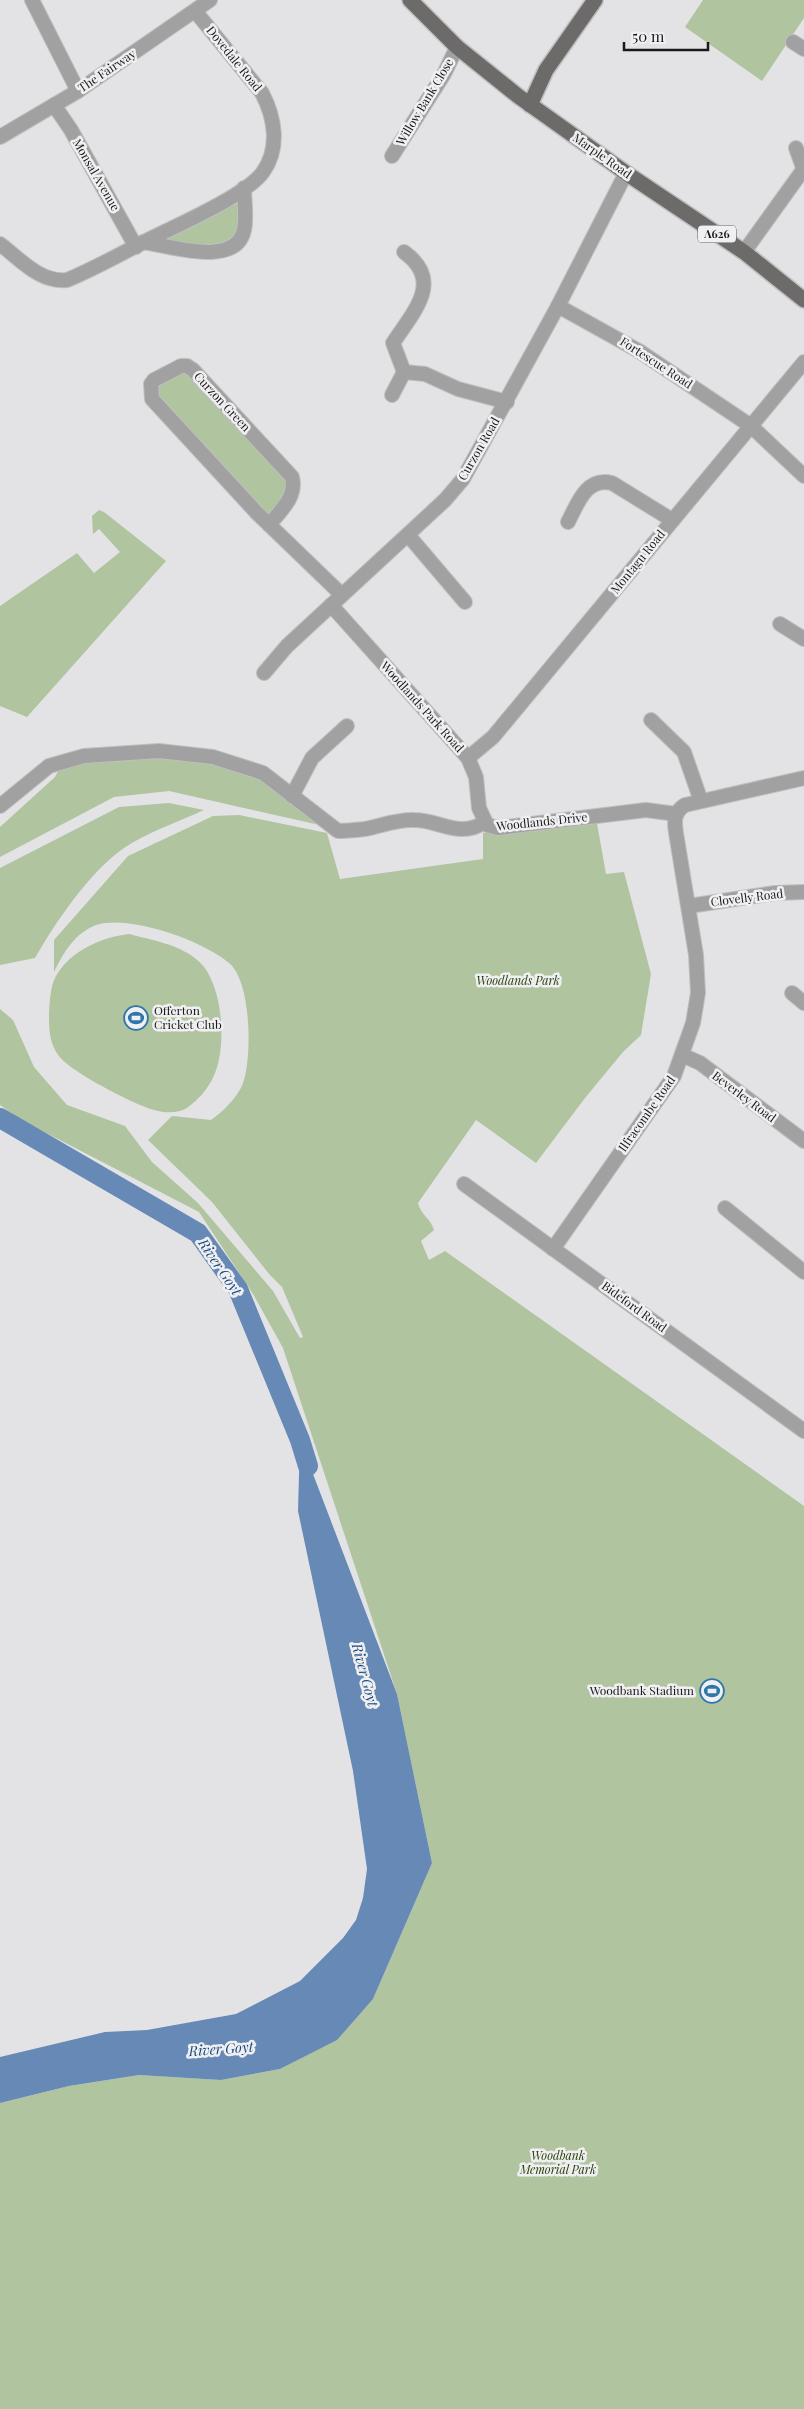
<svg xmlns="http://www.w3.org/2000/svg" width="804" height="2409" viewBox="0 0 804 2409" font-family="'Playfair Display',serif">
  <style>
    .green { fill: #b0c4a0 }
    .water { fill: #6689b5 }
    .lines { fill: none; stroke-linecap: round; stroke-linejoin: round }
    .river { stroke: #6689b5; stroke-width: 20 }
    .minor-casing { stroke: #bfbfc0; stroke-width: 16 }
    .major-casing { stroke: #bfbfc0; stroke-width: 18 }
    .minor { stroke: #a2a1a1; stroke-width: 14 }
    .major { stroke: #6c6b6a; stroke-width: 15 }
    .labels { text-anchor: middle; stroke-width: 5; stroke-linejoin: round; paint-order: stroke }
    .shield { fill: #f0f0f2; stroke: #5a5a5a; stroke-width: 1 }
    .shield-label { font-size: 11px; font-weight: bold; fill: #191919 }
    .street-label { font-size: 12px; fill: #191919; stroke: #f0f0f2 }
    .park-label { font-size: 12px; font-style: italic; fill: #274008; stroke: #f0f0f2 }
    .poi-label { font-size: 12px; fill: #191919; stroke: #f0f0f2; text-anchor: start }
    .water-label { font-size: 14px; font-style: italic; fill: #14477e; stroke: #f0f0f2 }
  </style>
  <rect width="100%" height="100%" fill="#e3e3e5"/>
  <!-- green -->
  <g class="green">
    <path d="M703,0H804V18L762,81L685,27Z"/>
    <path d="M230,202L241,205L238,234L219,249L167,243L168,235Z"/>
    <path d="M181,366L294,487L269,525L152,399L151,384Z"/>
    <path d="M99,510L104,512L166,561L27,717L0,706V606L77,553L94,573L120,552L99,529L93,534L92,516Z"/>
    <path d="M155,757L211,763L259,779L324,826L169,791L114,797L0,857V827L55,777L60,768L87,762Z"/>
    <path d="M169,803L204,810C180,821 146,833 124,848C90,871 55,923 35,958L0,965V868L119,807Z"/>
    <path d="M239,815L327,833L340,879L483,859V833L596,818L606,874L624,872L651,974L641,1035L623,1052L585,1098L536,1163L476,1120L418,1203C421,1215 431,1219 434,1230L421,1241L429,1260L445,1251L804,1506V2409H0V2103L69,2086L139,2075L221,2080L280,2069L336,2040L373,1999L432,1863L397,1694L283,1348L253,1294L199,1212L23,1121L0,1105V1009L13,1020L34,1067L67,1105L125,1126L152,1162L198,1203L273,1291L300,1338L303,1337L282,1287L269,1274L212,1202L148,1140L172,1116L211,1120C224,1111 240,1095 244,1080C252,1053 251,981 229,963C204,941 129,914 96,925C74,934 64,952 54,972V940L128,856L213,816Z"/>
    <path d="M129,934C151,940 178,944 196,959C223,979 227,1044 215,1073C210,1087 199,1099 187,1108C179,1113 167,1113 158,1111C140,1108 69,1071 59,1056C49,1043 49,1029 49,1013C50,1001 50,987 56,976C70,951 102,937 129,934Z"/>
  </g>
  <!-- water -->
  <path class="water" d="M300,1440L397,1694L432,1863L373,1999L337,2040L280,2069L221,2080L139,2075L69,2086L0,2103V2057L105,2032L147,2030L236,2014L300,1981L343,1938L356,1920L363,1898L367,1869L353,1771L298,1511Z"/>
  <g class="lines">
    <!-- river -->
    <path class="river" d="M0,1118L198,1233L238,1289L300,1440L308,1466"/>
    <!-- minor casing -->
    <g class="minor-casing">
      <g id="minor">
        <path d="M32,0L78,91"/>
        <path d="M793,42L804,49"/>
        <path d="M54,105L71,130L136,247"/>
        <path d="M0,137L78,91L210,0"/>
        <path d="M796,148L804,170"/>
        <path d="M392,156L444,74L457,47"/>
        <path d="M143,242C170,246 236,268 244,230C247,217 244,201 244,188"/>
        <path d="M0,244C20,259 40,283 67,280C94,269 120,254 146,241C173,227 246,196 263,172C280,148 275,118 262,93L195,11"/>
        <path d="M404,252C444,281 414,311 393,343L404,372L425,374L458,389L507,402"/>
        <path d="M744,252L803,170"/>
        <path d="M558,306L639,351L751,426L804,476"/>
        <path d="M392,395L404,372"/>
        <path d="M568,522C578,503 586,477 612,483L672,520"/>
        <path d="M269,525C281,510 297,497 292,477L193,370L187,366H181L154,380L151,384L152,399L257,513L342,595"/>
        <path d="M408,535L465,602"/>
        <path d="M331,605L468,758L476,777L479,808L487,825L498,828L646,810L676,814"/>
        <path d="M780,624L804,639"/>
        <path d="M264,673L287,646L445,500L463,479L558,306L626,173"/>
        <path d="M651,720L684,752L701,801"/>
        <path d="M468,758L493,737L804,362"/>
        <path d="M292,796L312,758L347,726"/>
        <path d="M0,806L49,766L84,756L159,751L213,757L263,773L338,831C347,831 356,830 365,829C381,826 397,819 414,820C440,820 459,839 485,822"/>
        <path d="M689,906L775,893L804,892"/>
        <path d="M792,993L804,1003"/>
        <path d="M682,1055L700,1063L804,1141"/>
        <path d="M464,1184L804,1431"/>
        <path d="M725,1208L804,1272"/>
        <path d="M553,1249L674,1076L693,1023L698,993L696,955L676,833C674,821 674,812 685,805L804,778"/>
      </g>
    </g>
    <!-- major casing -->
    <g class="major-casing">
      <g id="major">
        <path d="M410,0L457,47L518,96L626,173L744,252L804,300"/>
        <path d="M530,105L546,70L595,0"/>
      </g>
    </g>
    <!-- minor -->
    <use href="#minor" class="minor"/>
    <!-- major -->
    <use href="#major" class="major"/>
  </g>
  <!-- icons -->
  <defs>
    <g id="stadium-ring" transform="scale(1.25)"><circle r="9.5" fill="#f0f0f2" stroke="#2f76aa" stroke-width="1.5"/><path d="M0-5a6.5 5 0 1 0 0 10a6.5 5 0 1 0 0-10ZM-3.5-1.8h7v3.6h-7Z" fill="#2f76aa"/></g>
  </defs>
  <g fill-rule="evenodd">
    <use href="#stadium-ring" x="136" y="1018"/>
    <use href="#stadium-ring" x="712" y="1691"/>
  </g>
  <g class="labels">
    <!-- shield labels -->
    <rect class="shield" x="698" y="225.5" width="38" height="17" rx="4"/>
    <g class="shield-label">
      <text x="717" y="238">A626</text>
    </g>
    <!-- street labels -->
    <g class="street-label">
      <text transform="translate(234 59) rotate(51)" y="4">Dovedale Road</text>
      <text transform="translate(107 71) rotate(-34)" y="4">The Fairway</text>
      <text transform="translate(425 102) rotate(-59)" y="4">Willow Bank Close</text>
      <text transform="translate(602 156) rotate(35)" y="4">Marple Road</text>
      <text transform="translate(96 175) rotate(60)" y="4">Monsal Avenue</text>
      <text transform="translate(656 363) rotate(33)" y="4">Fortescue Road</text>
      <text transform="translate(222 402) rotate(47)" y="4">Curzon Green</text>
      <text transform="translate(479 449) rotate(-60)" y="4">Curzon Road</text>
      <text transform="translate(638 562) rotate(-51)" y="4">Montagu Road</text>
      <text transform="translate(422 707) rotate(48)" y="4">Woodlands Park Road</text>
      <text transform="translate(542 822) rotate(-6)" y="4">Woodlands Drive</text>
      <text transform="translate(747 898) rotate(-7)" y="4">Clovelly Road</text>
      <text transform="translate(744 1097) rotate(37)" y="4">Beverley Road</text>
      <text transform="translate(647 1114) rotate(-55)" y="4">Ilfracombe Road</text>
      <text transform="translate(634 1307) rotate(36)" y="4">Bideford Road</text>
    </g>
    <!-- park labels -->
    <g class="park-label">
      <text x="518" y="985">Woodlands Park</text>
      <text x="558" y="2160">Woodbank<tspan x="558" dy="14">Memorial Park</tspan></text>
    </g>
    <!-- poi labels -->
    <g class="poi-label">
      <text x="154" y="1015">Offerton<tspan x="154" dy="14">Cricket Club</tspan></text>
      <text x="694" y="1695" text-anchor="end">Woodbank Stadium</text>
    </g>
    <!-- water labels -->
    <g class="water-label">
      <text transform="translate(220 1267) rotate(56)" y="5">River Goyt</text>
      <text transform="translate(365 1675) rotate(75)" y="5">River Goyt</text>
      <text transform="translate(221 2049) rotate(-4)" y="5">River Goyt</text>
    </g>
  </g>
  <!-- scale -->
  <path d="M624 42v8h84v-8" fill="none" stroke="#191919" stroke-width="2.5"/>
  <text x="632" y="42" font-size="15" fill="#191919" stroke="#f0f0f2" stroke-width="4" paint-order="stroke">50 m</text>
</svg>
